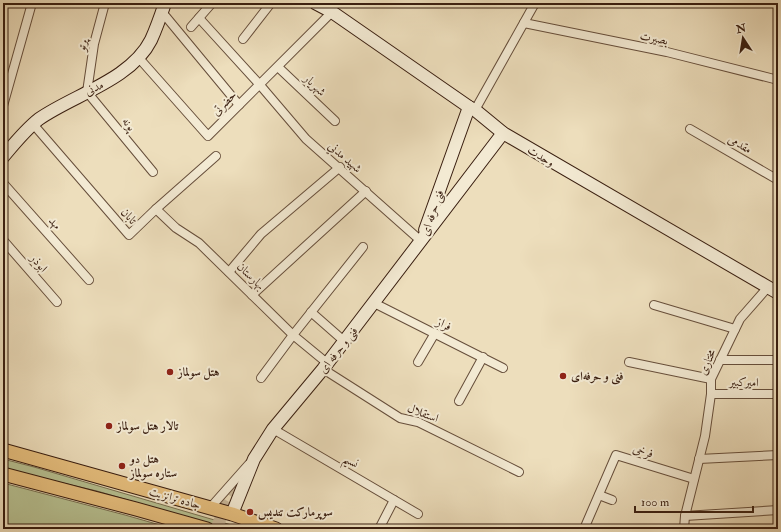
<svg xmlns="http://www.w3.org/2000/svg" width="781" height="532" viewBox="0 0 781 532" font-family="'IM FELL Double Pica',Amiri,serif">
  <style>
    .green { fill: #b7c192; stroke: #787051 }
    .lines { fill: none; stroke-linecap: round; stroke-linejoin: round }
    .secondary-tunnel { stroke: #c9b89a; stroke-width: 12; stroke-dasharray: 12 6; stroke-linecap: butt }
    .street-casing { stroke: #664e3b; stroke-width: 10 }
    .secondary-casing { stroke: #391e10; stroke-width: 14 }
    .primary-casing { stroke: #391e10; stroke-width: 15 }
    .street { stroke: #f3ead3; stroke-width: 8 }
    .secondary { stroke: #f3ead3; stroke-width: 12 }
    .primary { stroke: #e6bf7e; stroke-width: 13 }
    .poi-dot { fill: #8f2418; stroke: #f3ead3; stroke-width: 1.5 }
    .labels { text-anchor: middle; stroke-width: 4; stroke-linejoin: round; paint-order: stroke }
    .street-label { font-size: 12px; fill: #391e10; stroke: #f3ead3 }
    .poi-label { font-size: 12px; font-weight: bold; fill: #391e10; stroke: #f3ead3; text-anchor: start }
  </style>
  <rect width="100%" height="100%" fill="#eddebc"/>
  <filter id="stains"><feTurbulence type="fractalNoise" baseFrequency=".005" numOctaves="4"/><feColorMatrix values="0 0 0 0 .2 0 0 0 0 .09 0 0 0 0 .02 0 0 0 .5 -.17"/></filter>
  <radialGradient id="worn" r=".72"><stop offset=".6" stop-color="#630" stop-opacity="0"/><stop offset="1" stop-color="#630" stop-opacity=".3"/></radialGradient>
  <!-- green -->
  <g class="green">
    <path d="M3,459L34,467L245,529H227L97,491L3,469Z"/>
    <path d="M3,483L125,515L174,529H3Z"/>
  </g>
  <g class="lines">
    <!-- secondary-tunnel -->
    <path class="secondary-tunnel" d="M216,529L225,508L242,479"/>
    <!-- street casing -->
    <g class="street-casing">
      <g id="street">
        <path d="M105,3L94,44L87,92L153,172"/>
        <path d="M162,12L239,105"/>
        <path d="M199,18L260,85L306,139L421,241"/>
        <path d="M524,23L667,52L778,80"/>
        <path d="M191,27L212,3"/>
        <path d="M243,39L271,3"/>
        <path d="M138,57L208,136L332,12"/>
        <path d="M278,67L335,121"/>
        <path d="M3,106L32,3"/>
        <path d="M475,110L535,3"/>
        <path d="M33,124L129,235L156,209L216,156"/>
        <path d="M690,129L778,180"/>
        <path d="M3,183L89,280"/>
        <path d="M156,209L176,228L199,243L293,335L327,363"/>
        <path d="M3,240L57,302"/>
        <path d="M229,272L261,234L340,167"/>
        <path d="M252,295L366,191"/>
        <path d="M374,303L503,368"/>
        <path d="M654,305L735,329"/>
        <path d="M311,312L344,341"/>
        <path d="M720,360H778"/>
        <path d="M418,362L435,333"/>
        <path d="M629,362L711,379"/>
        <path d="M323,369L400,418L418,422L519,472"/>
        <path d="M261,378L293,335L363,247"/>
        <path d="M711,394H778"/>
        <path d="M459,401L483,357"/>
        <path d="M273,429L418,514"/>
        <path d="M699,459L778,455"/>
        <path d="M599,495L612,500"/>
        <path d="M210,508L249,464"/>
        <path d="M685,516L778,510"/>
        <path d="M379,529L394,500"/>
        <path d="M584,529L616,455L694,479"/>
        <path d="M684,529L685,516L705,436L711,394V379L740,319L768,287"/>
      </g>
    </g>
    <!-- secondary casing -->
    <g class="secondary-casing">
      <g id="secondary">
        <path d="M315,3L332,12L469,107L475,110L503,133L778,293"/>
        <path d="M3,157C14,144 25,130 39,119C73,95 131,80 151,40C156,29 161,15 165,3"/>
        <path d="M425,230L469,107"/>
        <path d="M232,514L254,459L273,429L323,369L503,133"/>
      </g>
    </g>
    <!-- primary casing -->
    <g class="primary-casing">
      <g id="primary">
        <path d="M3,450L232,514L276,529"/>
        <path d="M3,474L136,509L207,529"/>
      </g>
    </g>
    <!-- street -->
    <use href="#street" class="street"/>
    <!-- secondary -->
    <use href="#secondary" class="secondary"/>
    <!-- primary -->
    <use href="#primary" class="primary"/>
  </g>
  <!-- markers -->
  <g class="poi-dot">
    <circle cx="170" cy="372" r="4"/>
    <circle cx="563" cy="376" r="4"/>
    <circle cx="109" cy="426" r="4"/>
    <circle cx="122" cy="466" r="4"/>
    <circle cx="250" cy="512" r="4"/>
  </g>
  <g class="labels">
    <!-- street labels -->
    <g class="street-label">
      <text transform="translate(654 38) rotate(11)" y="4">بصيرت</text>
      <text transform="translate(82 45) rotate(-79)" y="4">پرتو</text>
      <text transform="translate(315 85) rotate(44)" y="4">شهریار</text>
      <text transform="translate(94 88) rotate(-26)" y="4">مدنی</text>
      <text transform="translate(224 103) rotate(-45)" y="4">حضرتی</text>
      <text transform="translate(129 124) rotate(51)" y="4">پونه</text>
      <text transform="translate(740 144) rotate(30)" y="4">مقدمی</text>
      <text transform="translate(541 156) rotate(31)" y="4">وحدت</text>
      <text transform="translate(345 157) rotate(41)" y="4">شهيد مدني</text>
      <text transform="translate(432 213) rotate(-71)" y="4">فنی حرفه ای</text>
      <text transform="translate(129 216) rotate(48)" y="4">تابان</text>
      <text transform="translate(55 223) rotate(49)" y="4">مهد</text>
      <text transform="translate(39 263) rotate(49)" y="4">ابوذر</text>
      <text transform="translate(251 276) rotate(44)" y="4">بهارستان</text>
      <text transform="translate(444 324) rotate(27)" y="4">فراز</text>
      <text transform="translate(338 350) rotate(-52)" y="4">فنی و حرفه ای</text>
      <text transform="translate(707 362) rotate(-67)" y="4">مختاری</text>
      <text transform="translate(744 382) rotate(1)" y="4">امیرکبیر</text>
      <text transform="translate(423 413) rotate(21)" y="4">استقلال</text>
      <text transform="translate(643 451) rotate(17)" y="4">فرخی</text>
      <text transform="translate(351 461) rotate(31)" y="4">نسيم</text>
      <text transform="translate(175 498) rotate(16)" y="4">جاده ترانزیت</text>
    </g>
    <!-- poi labels -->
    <g class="poi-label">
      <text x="178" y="376">هتل سولماز</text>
      <text x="571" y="380">فنی و حرفه‌ای</text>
      <text x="117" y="430">تالار هتل سولماز</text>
      <text x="130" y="463">هتل دو<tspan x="130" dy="14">ستاره سولماز</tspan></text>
      <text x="258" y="516">سوپرمارکت تندیس</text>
    </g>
  </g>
  <!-- margin -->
  <rect width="781" height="532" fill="none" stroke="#eddebc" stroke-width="16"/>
  <rect x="4" y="4" width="773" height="524" fill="none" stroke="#391e10" stroke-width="2"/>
  <rect x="8" y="8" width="765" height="516" fill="none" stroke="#391e10"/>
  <!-- north arrow -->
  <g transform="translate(743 38) rotate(348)" stroke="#f3ead3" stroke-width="3" paint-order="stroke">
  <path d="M0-3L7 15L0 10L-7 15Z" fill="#391e10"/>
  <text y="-6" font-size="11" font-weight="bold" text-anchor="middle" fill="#391e10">N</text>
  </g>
  <!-- scale -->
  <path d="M635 506v6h118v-6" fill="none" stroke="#391e10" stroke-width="2"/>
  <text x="641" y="506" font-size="12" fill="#391e10" stroke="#f3ead3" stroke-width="3" paint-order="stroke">100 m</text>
  <rect width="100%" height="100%" filter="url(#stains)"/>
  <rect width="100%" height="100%" fill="url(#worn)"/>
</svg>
